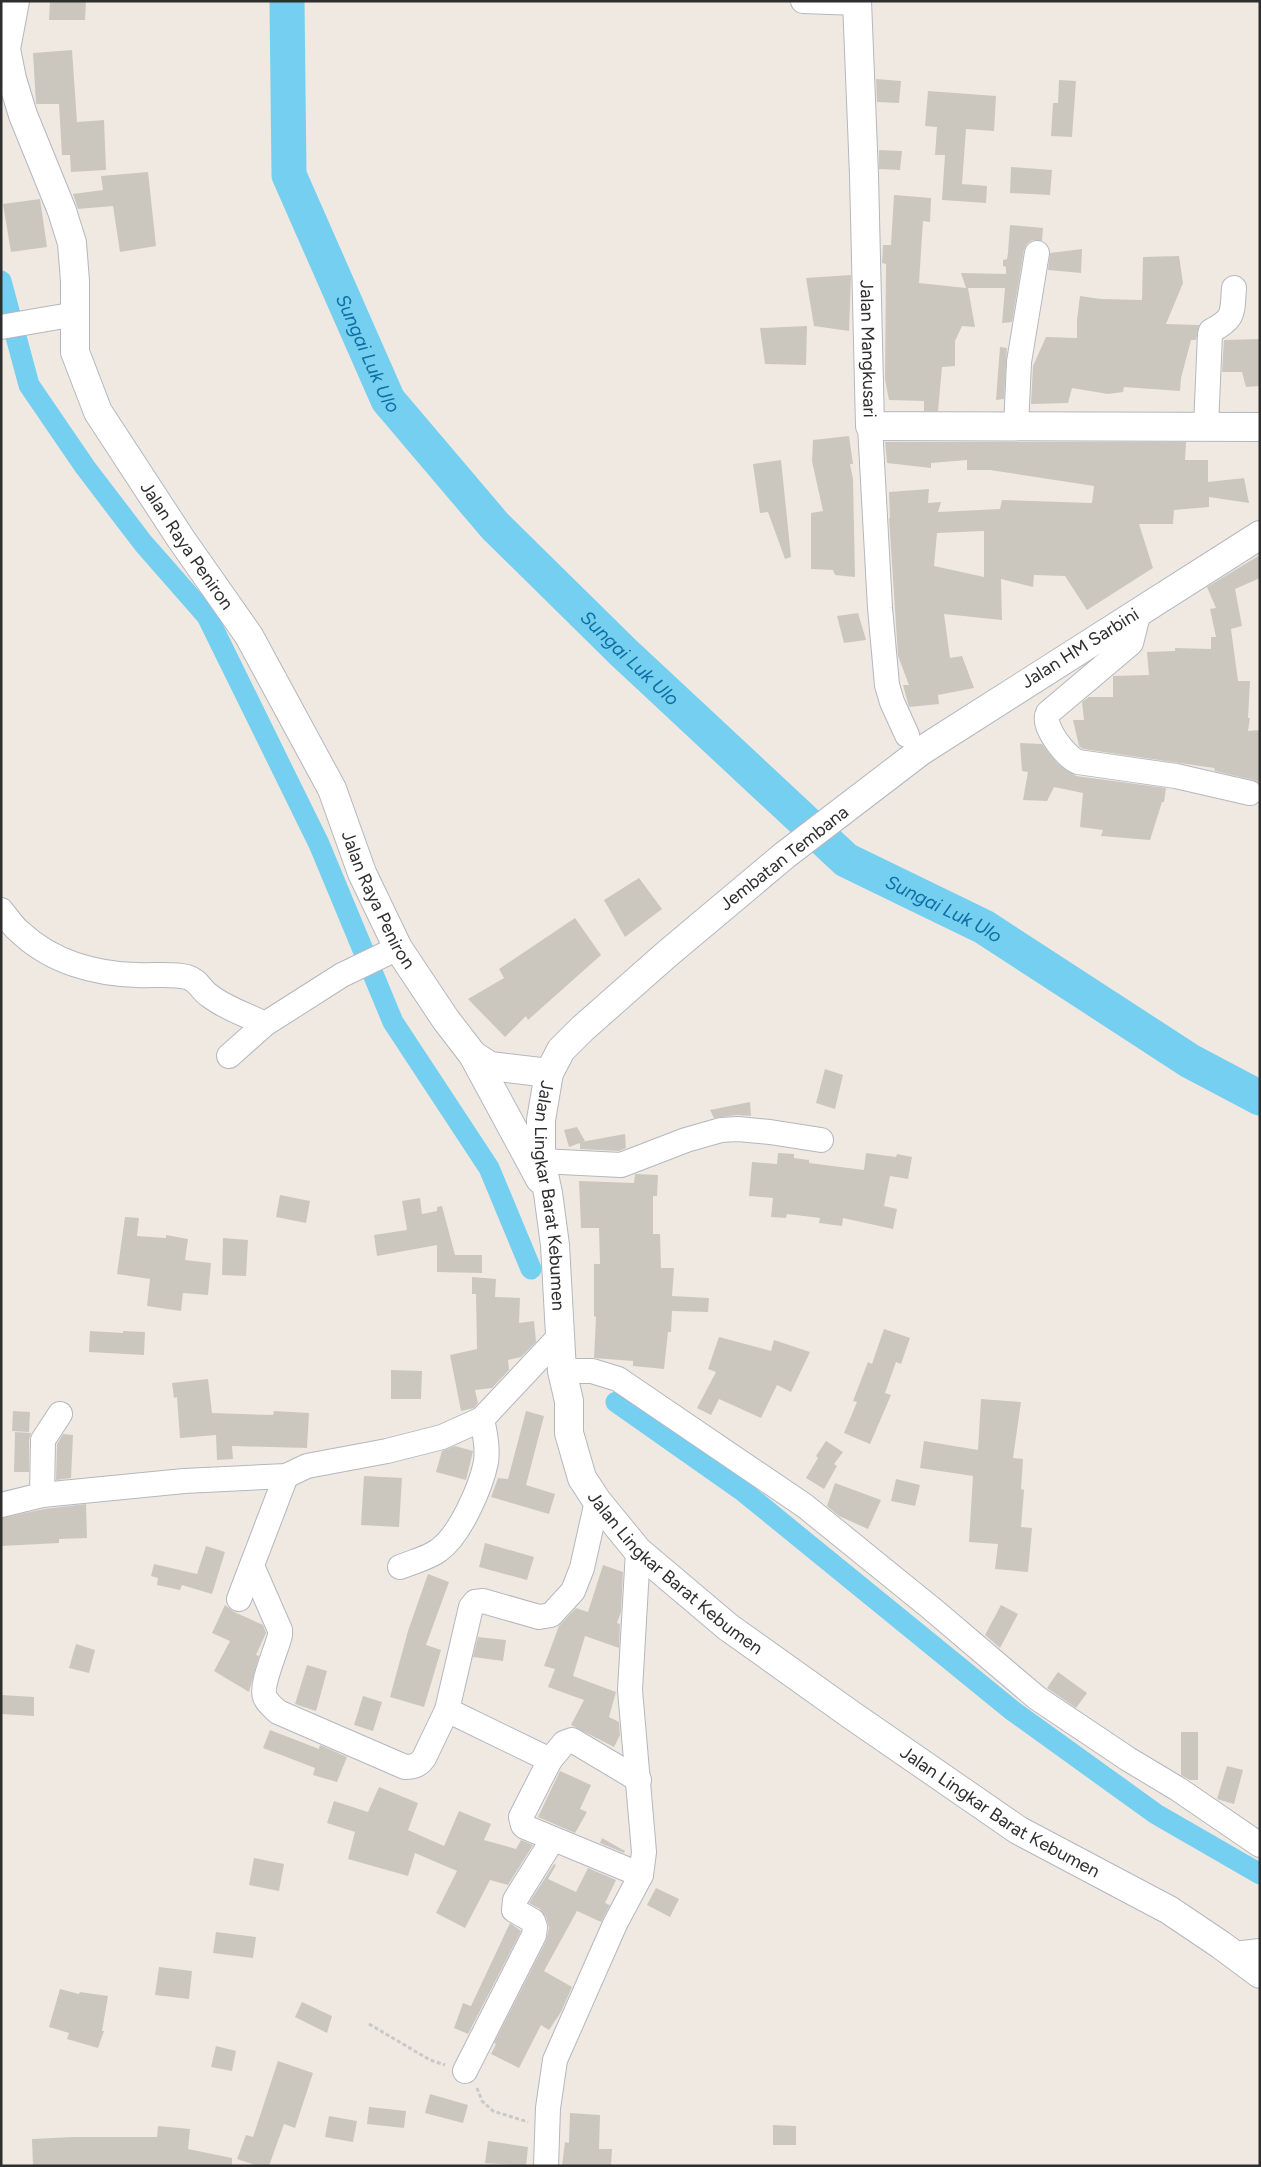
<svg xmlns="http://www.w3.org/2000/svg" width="1261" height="2167" viewBox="0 0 1261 2167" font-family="Figtree,sans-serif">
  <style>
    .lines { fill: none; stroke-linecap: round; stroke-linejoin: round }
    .canal { stroke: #75cff0; stroke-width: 21 }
    .river { stroke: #75cff0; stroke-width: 35 }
    .building { fill: #cbc7bf; fill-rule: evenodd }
    .street-casing { stroke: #b4b7c1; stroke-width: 26 }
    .secondary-casing { stroke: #b4b7c1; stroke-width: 30 }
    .path { stroke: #c9c9c9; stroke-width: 3; stroke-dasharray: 4 2.5; stroke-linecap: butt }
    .street { stroke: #fff; stroke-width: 24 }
    .secondary { stroke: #fff; stroke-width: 28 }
    .labels { text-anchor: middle; stroke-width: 5; stroke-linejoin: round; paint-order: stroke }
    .street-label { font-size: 18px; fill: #2e2e2e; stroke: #fff }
    .water-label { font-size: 19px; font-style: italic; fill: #0d6fa3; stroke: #fff }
  </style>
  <rect width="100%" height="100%" fill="#efe9e1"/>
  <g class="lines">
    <!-- canal -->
    <g class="canal">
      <path d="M1,281L29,385L85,467L143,543L207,616L319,844L393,1022L489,1168L531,1269"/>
      <path d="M616,1402L744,1492L1013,1711L1156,1814L1260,1874"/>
    </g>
    <!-- river -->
    <path class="river" id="s1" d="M287,1L289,175L388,400L495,526L623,652L846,860L984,927L1190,1061L1260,1098"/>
  </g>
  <!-- building -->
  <g class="building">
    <path d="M50,1H86L85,20H49Z"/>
    <path d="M72,50L77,122L104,120L106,170L71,172L70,155H62L59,104H36L33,53Z"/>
    <path d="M876,79L901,81L899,103L877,102Z"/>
    <path d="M1059,80L1076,81L1072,137L1051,136L1053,103H1058Z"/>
    <path d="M928,91L996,96L994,131L966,129L962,184L987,186L986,203L942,200L945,155H935L937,127L925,126Z"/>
    <path d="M879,150L902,151L900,170L879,169Z"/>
    <path d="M1011,167L1052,170L1050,195L1010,193Z"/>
    <path d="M148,172L156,246L120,252L113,206L78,209L73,194L103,190L101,176Z"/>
    <path d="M894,195L931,198L930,222L923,221L919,283L966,288L961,273L1006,274V267L1003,266V260L1007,259L1008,253L1010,225L1043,228L1042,241L1032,240L1027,244L1024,250L1012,322L1002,323L1005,288H968L975,327L962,326L955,341V366L942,367L938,411H924V401L889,400L885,380L886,264L882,263L883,245H891Z"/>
    <path d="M40,199L47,247L11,252L3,204Z"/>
    <path d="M1082,249L1081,273L1048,270L1050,253Z"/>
    <path d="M1179,256L1183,283L1166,324L1199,325L1196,340H1191L1181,378L1180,391L1124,387L1123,392L1108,394L1072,388L1068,403L1031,404L1033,366L1046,337L1077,338V320L1080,296L1101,299L1142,300L1143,257Z"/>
    <path d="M851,275L849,331L814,326L806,278Z"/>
    <path d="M807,326L806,365L765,364L760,328Z"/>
    <path d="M1260,339V386L1246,387L1242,372H1222L1224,340Z"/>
    <path d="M1000,347L1007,348L1004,399L996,400Z"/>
    <path d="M849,436L853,464H850L853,479L855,577L835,575L833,570L811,569V513L823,511L812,461L813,440Z"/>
    <path d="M885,442H1186L1185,460H1208V482L1244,478L1249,503L1209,497V507L1174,510L1173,524H1139L1153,568L1087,610L1065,576L1034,575L1033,587L1001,579L1002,620L944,614L950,658L962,656L974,688L938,695L939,704L909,707L903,685H909L898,656L889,518H890L889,492L929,489L928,503L941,502L938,512L1000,509L1002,500L1092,503L1094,486L990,470H967V460L931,463V468L887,463ZM984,531V577L934,566L937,533Z"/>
    <path d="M781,460L791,557L785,559L768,512L760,513L753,464Z"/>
    <path d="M1260,555V578L1235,589L1242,626L1231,629L1238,681H1250L1248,718H1250L1248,731L1260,730V783L1253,780L1215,771L1214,768L1083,749L1079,746L1073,720H1084L1082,702L1089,697H1113V676L1149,675L1147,652L1175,651V648L1211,649V637H1216L1210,609L1216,608L1207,587Z"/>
    <path d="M858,613L866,640L844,643L837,616Z"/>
    <path d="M1020,743L1042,744L1058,764L1076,776L1166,788L1164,802H1162L1150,840L1101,836L1103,830L1080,827L1083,793L1054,787L1047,801L1023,800L1028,772L1022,771Z"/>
    <path d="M639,878L662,909L625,937L604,900Z"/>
    <path d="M575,918L601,955L528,1020L526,1016L505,1037L468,999L504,978L499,969Z"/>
    <path d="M825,1069L843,1075L835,1109L816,1103Z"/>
    <path d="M750,1102L751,1116L737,1115L714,1118L710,1110Z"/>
    <path d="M577,1127L585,1141L581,1142L625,1134L626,1148L619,1151L580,1149V1143L569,1147L564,1130Z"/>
    <path d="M778,1153L794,1154V1158L809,1160V1163L864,1170L866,1153L896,1157L897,1154L912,1157L908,1179L890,1176L884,1206L897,1209L893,1229L843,1218L842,1226L819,1223L820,1218L787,1214L786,1218L771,1217L773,1198L749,1196L752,1162L777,1164Z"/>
    <path d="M635,1174L658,1175L657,1196H653V1234H660L661,1268H674L672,1296L709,1298L708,1312L672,1311L671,1332H668L664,1369L633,1366V1361L594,1358L596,1317L594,1316V1264H600L599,1228H581L579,1181L634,1183Z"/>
    <path d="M280,1195L310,1201L306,1223L276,1217Z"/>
    <path d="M420,1198L422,1214L437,1211V1207L442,1206L455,1255H482V1273L437,1272V1245L377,1256L374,1235L407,1230L402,1201Z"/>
    <path d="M125,1217L139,1218L137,1236L166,1238V1235L188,1239L185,1260L211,1263L208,1295L183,1293L181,1311L147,1306L150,1279L117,1274Z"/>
    <path d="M223,1238L248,1240L246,1276L222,1275Z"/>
    <path d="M472,1277L496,1279L495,1297L520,1298L519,1323L534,1321L536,1342L521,1357L508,1360L509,1370L492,1388L475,1390L478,1403L474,1408L461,1411L450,1355L477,1349L476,1294H472Z"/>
    <path d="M884,1329L910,1338L901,1364L896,1362L885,1393L891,1395L870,1444L844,1433L857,1402L853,1401L868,1362L872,1364Z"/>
    <path d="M90,1331L123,1333V1331L145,1332L144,1355L89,1352Z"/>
    <path d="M719,1337L771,1351L774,1340L810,1352L791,1392L777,1385L761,1418L719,1399L711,1415L697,1408L716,1372L708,1369Z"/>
    <path d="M391,1370L422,1371L421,1399H391Z"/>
    <path d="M208,1379L212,1413L273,1415L274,1411L309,1413L307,1448L232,1446L233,1459L217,1460L216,1435L180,1438L177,1397L174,1398L172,1383Z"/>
    <path d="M981,1399L1021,1402L1013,1458L1023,1459L1021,1489L1024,1490L1021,1527L1032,1528L1028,1572L995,1569L998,1544L969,1542L973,1476L920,1468L924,1441L978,1450Z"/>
    <path d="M13,1411L30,1412L29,1432L12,1431Z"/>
    <path d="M526,1411L544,1416L526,1485L555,1494L549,1514L491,1497L498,1478L508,1479Z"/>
    <path d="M15,1432L31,1433L29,1440V1472H14Z"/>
    <path d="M63,1434L73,1435L71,1478L56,1480L57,1444Z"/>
    <path d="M826,1441L843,1452L834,1464L837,1466L824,1489L806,1478L818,1458L816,1456Z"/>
    <path d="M455,1446L473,1451L466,1480L436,1472L442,1451Z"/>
    <path d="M364,1476L402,1478L399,1527L361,1525Z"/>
    <path d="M896,1479L920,1485L915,1506L891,1501Z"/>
    <path d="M835,1483L881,1500L868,1529L839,1516L827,1506Z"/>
    <path d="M86,1504L87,1538L59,1539V1543L1,1546V1518L44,1509Z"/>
    <path d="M485,1543L534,1557L527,1580L479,1567Z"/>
    <path d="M206,1546L225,1552L212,1594L182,1585L180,1590L157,1585L158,1578L151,1576L154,1564L197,1574Z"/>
    <path d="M603,1565L623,1572L621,1612L617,1623L620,1624L619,1648L585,1636L573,1676L616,1692L609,1717L619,1722L620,1735L614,1747L571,1725L584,1700L548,1687L555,1669L544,1666L559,1626L576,1608L588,1612Z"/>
    <path d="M428,1574L449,1582L426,1645L441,1650L424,1707L390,1697L408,1631Z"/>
    <path d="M225,1605L234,1612L263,1625L266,1633L256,1655L259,1656L249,1692L214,1671L230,1641L212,1633Z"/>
    <path d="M1001,1605L1018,1614L1000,1648L985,1635Z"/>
    <path d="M478,1637L506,1640L503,1661L473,1657Z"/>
    <path d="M76,1644L95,1650L89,1673L69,1668Z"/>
    <path d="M307,1665L327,1671L316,1711L295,1704Z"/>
    <path d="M1058,1672L1087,1693L1076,1708L1047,1688Z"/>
    <path d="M1,1695L34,1697V1716L1,1714Z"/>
    <path d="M363,1696L382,1702L373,1731L354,1725Z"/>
    <path d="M270,1730L319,1749L320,1745L347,1757L337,1782L313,1775L315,1768L263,1748Z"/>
    <path d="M1181,1732H1198V1780H1190L1181,1775Z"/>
    <path d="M1227,1766L1243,1770L1234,1804L1217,1799Z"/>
    <path d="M560,1771L591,1785L580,1809L587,1812L575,1833L538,1817Z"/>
    <path d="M379,1787L418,1803L408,1830L444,1846L459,1811L491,1824L484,1840L516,1849L521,1840L533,1845L508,1885L490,1880L465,1928L436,1913L457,1871L415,1853L408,1876L348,1859L355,1832L327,1823L334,1801L368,1812Z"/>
    <path d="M602,1838L625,1851L624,1853L600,1843Z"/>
    <path d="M254,1858L284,1864L279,1891L249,1885Z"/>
    <path d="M554,1864L556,1865L548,1879L576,1892L588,1868L616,1880L605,1903L610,1905L601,1922L577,1911L544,1971L572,1987L561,2012L549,2030L541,2025L519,2068L491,2054L496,2044L494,2043L546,1941L549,1928L546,1917L540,1909L529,1903Z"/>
    <path d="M656,1888L679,1899L670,1917L647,1905Z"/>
    <path d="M510,1923L521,1931L468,2034L454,2028L463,2003L471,2006Z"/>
    <path d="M216,1932L256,1937L253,1958L213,1953Z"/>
    <path d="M159,1967L192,1971L189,1999L155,1995Z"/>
    <path d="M60,1989L79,1994L80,1992L108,1996L102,2031H104L98,2048L67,2039L69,2033L49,2027Z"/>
    <path d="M302,2002L332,2016L327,2033L295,2017Z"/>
    <path d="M216,2046L236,2051L232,2071L211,2067Z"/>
    <path d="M278,2061L313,2073L295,2128L284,2124L269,2166H258L237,2159L246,2135L253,2137Z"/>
    <path d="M430,2094L468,2105L463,2123L425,2113Z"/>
    <path d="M369,2107L406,2111L404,2128L367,2124Z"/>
    <path d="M570,2113L600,2115L599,2149H612L611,2166H562L565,2142L569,2143Z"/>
    <path d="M329,2116L357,2121L353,2142L325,2137Z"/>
    <path d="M773,2125L796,2126V2145H773Z"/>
    <path d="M158,2126L190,2129L188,2149L232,2158V2166H33L32,2139L73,2137H157Z"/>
    <path d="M488,2141L528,2147L526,2166L485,2163Z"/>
  </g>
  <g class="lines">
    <!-- street casing -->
    <g class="street-casing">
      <g id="street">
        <path d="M803,1L857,3"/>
        <path d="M1,327L76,314"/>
        <path d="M870,426L880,608L887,685L892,702L907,735"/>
        <path d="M1016,427L1019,362L1037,253"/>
        <path d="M1206,427L1210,334L1211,331C1235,318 1232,314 1234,288"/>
        <path d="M1139,611L1131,643L1048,713C1041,726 1066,757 1078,762L1176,776L1250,793"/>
        <path d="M1,910C7,917 13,927 21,933C52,962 95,974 137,975C153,976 171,973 187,977C200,981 200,990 210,996C225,1008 247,1015 265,1024"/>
        <path d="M229,1056L265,1024L342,975L398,948"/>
        <path d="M541,1161L621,1165L686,1140L721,1130L738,1129L770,1132L821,1140"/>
        <path d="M562,1371H592L618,1379L805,1506L931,1608L1037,1698L1128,1759L1178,1789L1260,1845"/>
        <path d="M42,1495L43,1440L60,1414"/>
        <path d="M1,1505L42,1495L184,1481L286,1476L307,1466L387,1451L442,1437L482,1419L560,1336"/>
        <path d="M252,1566L280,1630V1635C277,1649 260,1685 265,1697C267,1703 273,1707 278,1712L405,1767C414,1767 419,1765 424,1758L447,1710L471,1607L475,1602L483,1601L539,1617L551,1615L573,1591L582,1568L597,1501"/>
        <path d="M400,1567C412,1562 429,1558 439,1550C460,1535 481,1487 486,1462C488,1448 485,1433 482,1419"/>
        <path d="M239,1599L286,1476"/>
        <path d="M447,1710L550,1760L521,1817L523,1825L525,1827L641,1875"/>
        <path d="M550,1760L564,1743L572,1740L639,1780"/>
        <path d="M1234,1954L1260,1951"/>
        <path d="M465,2071L534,1935L535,1927L533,1921L514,1910L515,1900L553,1839"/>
        <path d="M546,2166L548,2108L555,2060L615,1924L641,1875L644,1852L630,1690L638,1551"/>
      </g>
    </g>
    <!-- secondary casing -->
    <g class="secondary-casing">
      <g id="secondary">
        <path id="s2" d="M15,1L6,49L12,79L23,115L62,211L72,243L75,281V352L98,412L181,539L249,636L332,789L362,873L398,948L446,1020L473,1055L540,1179"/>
        <path id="s3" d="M857,1L864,175L870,426L1260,427"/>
        <path id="s4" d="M1260,535L921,751L785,855L667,954L582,1029L561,1050L549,1073L541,1120V1161L548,1193L555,1245L562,1371L569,1401V1433L582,1478L597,1501L638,1551L728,1627L850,1714L1018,1830L1169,1910L1221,1945L1260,1974"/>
        <path d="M473,1055L490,1066L549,1073"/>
      </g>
    </g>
    <!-- path -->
    <g class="path">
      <path d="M369,2024L430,2060L445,2065"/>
      <path d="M477,2088L482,2101L493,2111L528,2122"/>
    </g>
    <!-- street -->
    <use href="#street" class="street"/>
    <!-- secondary -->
    <use href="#secondary" class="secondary"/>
  </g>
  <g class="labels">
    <!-- street labels -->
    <g class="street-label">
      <text dy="6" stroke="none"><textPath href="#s3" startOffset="348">Jalan Mangkusari</textPath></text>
      <text dy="6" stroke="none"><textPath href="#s2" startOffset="588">Jalan Raya Peniron</textPath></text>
      <text transform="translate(1080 648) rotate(-32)" y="6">Jalan HM Sarbini</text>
      <text transform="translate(784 858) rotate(-38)" y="6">Jembatan Tembana</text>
      <text dy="6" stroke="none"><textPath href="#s2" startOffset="992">Jalan Raya Peniron</textPath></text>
      <text dy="6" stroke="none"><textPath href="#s4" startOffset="1020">Jalan Lingkar Barat Kebumen</textPath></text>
      <text dy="6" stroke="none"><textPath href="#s4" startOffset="1440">Jalan Lingkar Barat Kebumen</textPath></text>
      <text dy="6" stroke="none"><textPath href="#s4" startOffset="1845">Jalan Lingkar Barat Kebumen</textPath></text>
    </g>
    <!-- water labels -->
    <g class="water-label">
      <text dy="7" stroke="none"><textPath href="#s1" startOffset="369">Sungai Luk Ulo</textPath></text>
      <text dy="7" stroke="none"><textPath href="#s1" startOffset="774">Sungai Luk Ulo</textPath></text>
      <text dy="7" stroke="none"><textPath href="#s1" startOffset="1179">Sungai Luk Ulo</textPath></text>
    </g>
  </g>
  <!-- border -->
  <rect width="1261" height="2167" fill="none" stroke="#2e2e2e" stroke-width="5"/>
</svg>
